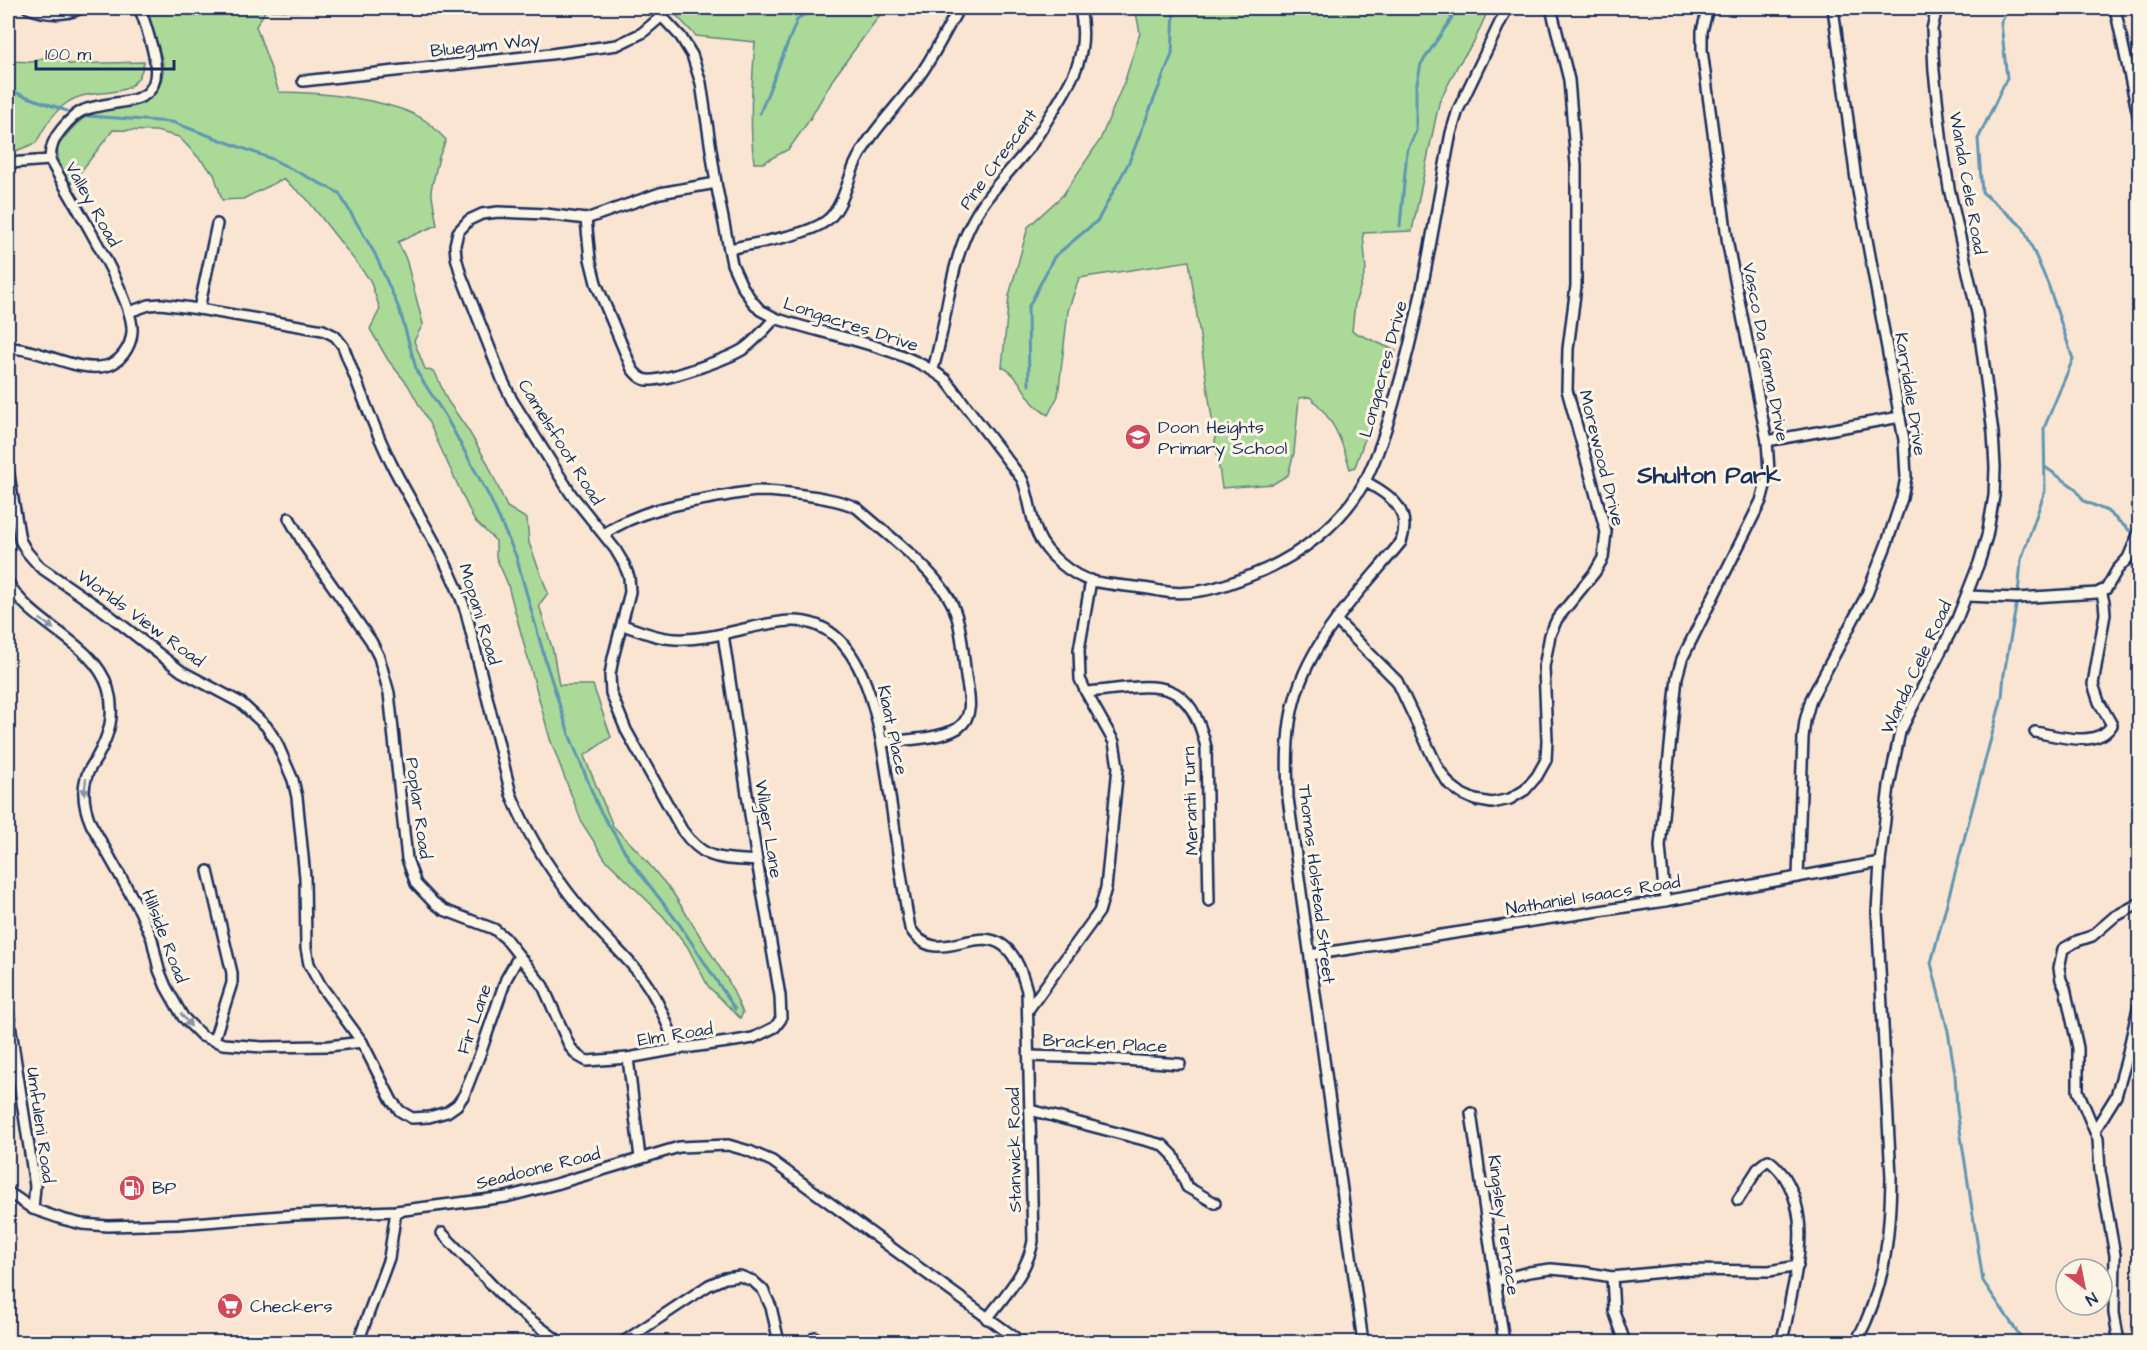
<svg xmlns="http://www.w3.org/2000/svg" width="2147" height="1350" viewBox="0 0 2147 1350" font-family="'Architects Daughter',sans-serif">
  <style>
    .green { fill: #aad998; stroke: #62847b; stroke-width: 1.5 }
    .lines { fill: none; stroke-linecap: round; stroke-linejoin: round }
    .stream { stroke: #5f96b2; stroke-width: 3 }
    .minor-casing { stroke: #1b2f5e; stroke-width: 14 }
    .minor { stroke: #fcf5e5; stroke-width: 9 }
    .oneway { fill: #8c92a2 }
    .labels { text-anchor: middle; stroke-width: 6; stroke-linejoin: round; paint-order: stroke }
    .street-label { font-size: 18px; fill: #1b2f5e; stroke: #fcf5e5 }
    .poi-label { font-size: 18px; fill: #1b2f5e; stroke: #fcf5e5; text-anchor: start }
    .district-label { font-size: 24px; font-weight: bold; fill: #1b2f5e; stroke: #fcf5e5 }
  </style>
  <rect width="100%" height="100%" fill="#fae5d3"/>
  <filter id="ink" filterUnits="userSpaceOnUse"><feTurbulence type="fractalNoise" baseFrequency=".0167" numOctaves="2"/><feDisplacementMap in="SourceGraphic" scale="12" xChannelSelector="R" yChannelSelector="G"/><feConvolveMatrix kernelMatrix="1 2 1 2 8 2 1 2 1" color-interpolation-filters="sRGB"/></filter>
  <g filter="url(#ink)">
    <!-- green -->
    <g class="green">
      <path d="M144,8H321L296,11L266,10L256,26L279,92C318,92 394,99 426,121C433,126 440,134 446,140L439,157L431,190L437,225L398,242L406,259L423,324L414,341L425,369L435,372L447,400L468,430L487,462L507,507L527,519L529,543L548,593L539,605L553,651L559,685H593L611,737L584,756L613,826L638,851L673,893L729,982L743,1013L740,1018L708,986L687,946L663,916L605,859L582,823L550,739L507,582L496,557V541L474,520L429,423L408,385L388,360L370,329L380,309L370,280L306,198L283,179L243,199L222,200L214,174L179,137L156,131L113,130L71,184L60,169L57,148C66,134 77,120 93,113C114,103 145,112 158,87C162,80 164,72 163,64C160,46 150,26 144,8Z"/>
      <path d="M669,8H885L833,79L810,119L789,149L763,163H754C749,122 752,83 755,42L696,36Z"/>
      <path d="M1135,8H1489L1474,42L1458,65L1439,103L1412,231L1363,233L1366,270L1355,303L1352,331L1396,351L1355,467L1350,469C1342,440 1333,418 1310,397L1299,398L1294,453L1288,475L1273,484L1222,488L1189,261L1079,278L1068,311L1058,396L1048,415C1023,401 1024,377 1002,367L1009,296L1028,227L1063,195L1100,140L1125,80L1140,33Z"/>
      <path d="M52,54L69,64L144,62C135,109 93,81 64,105C51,115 43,130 36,143L16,151L8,149V61L33,62Z"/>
    </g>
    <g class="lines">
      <!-- stream -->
      <g class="stream">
        <path d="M2008,8L2001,23L2007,78L1978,139L1982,192L2023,227L2048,284L2073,359L2044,428L2045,491L2021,560L2018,595"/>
        <path d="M8,90L67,111"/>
        <path d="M760,113L797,20L811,8"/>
        <path d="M88,116L172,122L272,159L339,193L375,254L400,311L417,372L446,417L490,498L516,556L547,666L569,734L599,809L630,860L680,925L735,1009"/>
        <path d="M1400,226L1407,151L1416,131V88L1421,64L1452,18L1444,8"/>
        <path d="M1029,385L1028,308L1054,257L1098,220L1129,162L1172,54L1174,8"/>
        <path d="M2045,467L2075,488L2084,501L2107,511L2136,536"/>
        <path d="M2017,601L2004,674L2002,697L1931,963L1948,1031L1955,1074L1957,1110L1983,1281L2024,1342"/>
      </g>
      <!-- minor casing -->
      <g class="minor-casing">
        <g id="minor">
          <path d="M28,8C47,15 63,16 82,8"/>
          <path d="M654,8L681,37L692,55L701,83L716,183L732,264L742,286L752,301L760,310L775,318C827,336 904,346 946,380L1022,479C1030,497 1030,517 1038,535C1046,554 1072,576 1092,581C1114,586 1138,586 1160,591C1193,597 1222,587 1252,575C1298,557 1341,525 1365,481C1380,452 1389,421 1397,391C1422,307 1434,219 1451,133L1458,110L1507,8"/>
          <path d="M2115,8L2140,124"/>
          <path d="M303,81L551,54L617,45L642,33L662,16"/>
          <path d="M8,163L50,160"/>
          <path d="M716,183L660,193L586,219L546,214L498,212L482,214L469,220L458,232L455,245L456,257L461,275L502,379L512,400L571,494L615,549L624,564L629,577L630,592L613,658L610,675L611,693L626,730L682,830C705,862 722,858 757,861"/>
          <path d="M586,219L590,259L596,283L632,369C636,374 640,379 647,380C663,382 731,358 745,348C756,340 766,328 775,318"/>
          <path d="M729,249C755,243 806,236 826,221C842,210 847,182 855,164C871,130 899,106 920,75C935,54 946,30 959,8"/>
          <path d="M199,309L217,224"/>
          <path d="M129,312L149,305L161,304L199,309L323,330L335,336L343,346C359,387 374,430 394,469C419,517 449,561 466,612L511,794C530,843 563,889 597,928C613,946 633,963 646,983C660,1003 668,1026 677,1049"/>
          <path d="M8,348C40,348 76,373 106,366C120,363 131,347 132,332C135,299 68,194 50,160C50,148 54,138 61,130C67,123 73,115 82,111C118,95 170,115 152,47C148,34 145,20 139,8"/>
          <path d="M933,369C947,322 948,273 969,228C983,197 1008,174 1029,148C1037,137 1044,125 1051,114C1075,77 1089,52 1080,8"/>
          <path d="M1767,441L1900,417"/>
          <path d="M8,469L20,540L27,552L40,567L104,611L181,671L241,703L266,726L276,741L293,780L297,797L305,877L306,948L309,964L321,986L362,1042L392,1101L400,1111L412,1118L429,1117L447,1112L457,1105L464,1095L480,1054L506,979L519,956"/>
          <path d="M289,518L306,548L371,641L379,657L389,693L407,859L416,884L434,903L444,910L494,929L505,938L543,986L570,1047L578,1056L587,1061L628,1058L677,1049L735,1041L753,1038L775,1027L781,1019L780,996L757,861L723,634"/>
          <path d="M604,534C637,511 677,504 717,497C730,495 744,492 758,491C777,491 798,494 818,497C832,500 844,501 857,508C885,533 939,573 953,606C962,627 963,654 966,677C969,695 975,716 958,728C941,739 903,740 882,742"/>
          <path d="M8,582C32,626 94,642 108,688C116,714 109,736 96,759C93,764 89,769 87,775C81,792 84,808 91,824L140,911L152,939L159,970L166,987L183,1017L202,1036L223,1044L262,1047L329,1046L362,1042"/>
          <path d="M1967,596L2017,598L2097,593L2106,589L2117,570L2128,558L2140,530"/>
          <path d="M1336,620L1397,681L1438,768L1449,784L1462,794L1475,800L1492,803L1510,799L1525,790L1537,776L1546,760L1547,740L1544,667L1550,635L1557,619L1595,572L1603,558L1606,532L1567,390L1568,349L1576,286V165L1569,80L1551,8"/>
          <path d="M623,625C640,631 657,638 675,639C714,641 753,623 791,621C872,618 882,746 891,803C897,845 902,887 910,928C936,970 974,923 1004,946C1017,956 1023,976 1027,991L1033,1241C1028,1271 1005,1295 987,1319"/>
          <path d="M1086,692C1149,687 1188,669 1206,747L1209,901"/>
          <path d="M2035,732C2058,736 2097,749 2112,725L2099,702L2093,684L2105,614L2104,602L2101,591"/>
          <path d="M208,871L232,973V983L214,1040"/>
          <path d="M1798,877L1803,738L1805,721L1811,699L1867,594L1887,543L1902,498L1906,477L1904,440L1856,180L1833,8"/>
          <path d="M1665,901L1660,846L1677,677L1682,659L1761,501L1769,471L1767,441L1728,245L1702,50V31L1708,8"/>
          <path d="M1310,955L1665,901L1880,862"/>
          <path d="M1028,1010L1099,912L1106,888L1118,767L1114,742L1086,692L1080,679L1079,650L1091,580"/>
          <path d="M8,1011L35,1186L33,1209"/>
          <path d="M1029,1056L1095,1058L1180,1064"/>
          <path d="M628,1058L640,1158"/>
          <path d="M1030,1110L1163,1145L1173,1155L1187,1187L1215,1203"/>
          <path d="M1471,1113L1504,1342"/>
          <path d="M2095,1130L2116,1096L2126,1061L2138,1008"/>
          <path d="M8,1192L33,1209L62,1219L82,1224L108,1226L180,1224L294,1215L396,1211L506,1197L556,1184L679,1147L728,1145L749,1151L772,1161L1021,1342"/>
          <path d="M1738,1200L1759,1167L1768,1160C1775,1164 1779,1170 1784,1176C1808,1214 1800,1256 1791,1297C1788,1312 1786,1328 1781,1342"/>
          <path d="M442,1233L512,1306L560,1342"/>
          <path d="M1612,1277L1614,1311L1625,1342"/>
          <path d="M1495,1281L1529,1272L1551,1269L1583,1272L1612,1277L1683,1270L1769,1271L1798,1266"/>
          <path d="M815,1337V1342"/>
          <path d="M358,1342L389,1258L396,1211"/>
          <path d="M623,1342L709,1285L725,1278L740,1276L753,1281L763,1290L771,1307L779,1342"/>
          <path d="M1363,1342L1288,798C1287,770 1286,739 1292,711C1306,642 1359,594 1401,542C1412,510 1391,495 1364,481"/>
          <path d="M1856,1342C1885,1289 1890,1236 1891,1177L1877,912L1880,862L1889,786L1900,732L1957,619L1979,563L1987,536L1994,496L1995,467L1993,433L1977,313L1949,188L1942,144L1934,71L1932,29L1937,8"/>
          <path d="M2119,1342L2114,1313L2115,1255L2100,1171L2098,1139L2078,1091V1048L2065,988L2061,980L2059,968L2063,949L2077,941L2092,936L2114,917L2140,903"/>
        </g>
      </g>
      <!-- minor -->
      <use href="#minor" class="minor"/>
    </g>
    <!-- one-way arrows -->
    <defs><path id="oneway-solid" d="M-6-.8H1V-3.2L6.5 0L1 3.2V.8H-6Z" transform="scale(1.5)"/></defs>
    <g class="oneway">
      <use href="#oneway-solid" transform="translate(47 624) rotate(37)"/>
      <use href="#oneway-solid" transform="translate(85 787) rotate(97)"/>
      <use href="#oneway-solid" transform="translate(186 1020) rotate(52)"/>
    </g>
  </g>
  <!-- icons -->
  <defs>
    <g id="school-disc" transform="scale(1.35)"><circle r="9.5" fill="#d1495b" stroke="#fcf5e5"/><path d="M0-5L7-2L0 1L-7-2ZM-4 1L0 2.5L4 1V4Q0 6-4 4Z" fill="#fff"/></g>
    <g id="fuel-disc" transform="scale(1.35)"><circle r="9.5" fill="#d1495b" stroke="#fcf5e5"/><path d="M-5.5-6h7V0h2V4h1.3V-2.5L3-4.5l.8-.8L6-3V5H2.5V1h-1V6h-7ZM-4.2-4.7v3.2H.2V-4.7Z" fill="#fff"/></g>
    <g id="supermarket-disc" transform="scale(1.35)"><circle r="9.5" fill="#d1495b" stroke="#fcf5e5"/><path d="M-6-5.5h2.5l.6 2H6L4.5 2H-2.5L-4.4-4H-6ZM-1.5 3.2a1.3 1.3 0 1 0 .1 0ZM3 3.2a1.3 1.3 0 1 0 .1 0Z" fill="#fff"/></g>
  </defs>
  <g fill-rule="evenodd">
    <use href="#school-disc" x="1138" y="437"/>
    <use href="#fuel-disc" x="132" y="1188"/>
    <use href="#supermarket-disc" x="230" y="1306"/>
  </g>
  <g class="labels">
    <!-- street labels -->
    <g class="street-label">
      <text transform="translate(485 45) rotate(-6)" y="6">Bluegum Way</text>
      <text transform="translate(998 159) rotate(-54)" y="6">Pine Crescent</text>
      <text transform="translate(1968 183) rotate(80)" y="6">Wanda Cele Road</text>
      <text transform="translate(93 204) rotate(61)" y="6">Valley Road</text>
      <text transform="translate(851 324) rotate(18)" y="6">Longacres Drive</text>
      <text transform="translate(1766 352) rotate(79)" y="6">Vasco Da Gama Drive</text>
      <text transform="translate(1383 369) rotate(-75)" y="6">Longacres Drive</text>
      <text transform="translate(1911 394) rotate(81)" y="6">Karridale Drive</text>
      <text transform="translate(561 442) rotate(58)" y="6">Camelsfoot Road</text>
      <text transform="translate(1602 458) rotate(76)" y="6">Morewood Drive</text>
      <text transform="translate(480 614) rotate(73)" y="6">Mopani Road</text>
      <text transform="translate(141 618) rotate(36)" y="6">Worlds View Road</text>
      <text transform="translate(1916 667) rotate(-65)" y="6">Wanda Cele Road</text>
      <text transform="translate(893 730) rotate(78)" y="6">Kiaat Place</text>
      <text transform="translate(1190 801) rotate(-92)" y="6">Meranti Turn</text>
      <text transform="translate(419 808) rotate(82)" y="6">Poplar Road</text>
      <text transform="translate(769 829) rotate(81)" y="6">Wilger Lane</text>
      <text transform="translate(1317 884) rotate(83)" y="6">Thomas Holstead Street</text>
      <text transform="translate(1593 895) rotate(-9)" y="6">Nathaniel Isaacs Road</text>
      <text transform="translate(165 936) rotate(69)" y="6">Hillside Road</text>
      <text transform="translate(474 1019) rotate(-71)" y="6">Fir Lane</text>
      <text transform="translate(675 1034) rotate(-9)" y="6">Elm Road</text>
      <text transform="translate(1105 1043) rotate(3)" y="6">Bracken Place</text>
      <text transform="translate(41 1125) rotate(82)" y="6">Umfuleni Road</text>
      <text transform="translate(1014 1150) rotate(-91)" y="6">Stanwick Road</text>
      <text transform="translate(538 1168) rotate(-14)" y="6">Seadoone Road</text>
      <text transform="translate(1504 1225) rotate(82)" y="6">Kingsley Terrace</text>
    </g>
    <!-- poi labels -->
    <g class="poi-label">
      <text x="1158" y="433">Doon Heights<tspan x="1158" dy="21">Primary School</tspan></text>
      <text x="152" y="1194">BP</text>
      <text x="250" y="1312">Checkers</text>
    </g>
    <!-- district labels -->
    <g class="district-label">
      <text x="1709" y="483">Shulton Park</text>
    </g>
  </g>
  <!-- margin -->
  <rect width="2147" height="1350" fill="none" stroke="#fcf5e5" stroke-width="30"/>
  <rect x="15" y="15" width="2117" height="1320" fill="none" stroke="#1b2f5e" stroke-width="2" filter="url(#ink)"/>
  <!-- north arrow -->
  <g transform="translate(2084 1287) rotate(148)"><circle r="28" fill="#fcf5e5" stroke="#a2a6af" stroke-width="1.5"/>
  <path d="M0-4.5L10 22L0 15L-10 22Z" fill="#d1495b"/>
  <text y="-9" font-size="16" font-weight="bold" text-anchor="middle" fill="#1b2f5e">N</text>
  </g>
  <!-- scale -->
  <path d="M36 60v9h138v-9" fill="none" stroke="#1b2f5e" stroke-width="3"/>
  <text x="45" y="60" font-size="18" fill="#1b2f5e" stroke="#fcf5e5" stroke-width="4.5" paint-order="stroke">100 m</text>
</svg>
